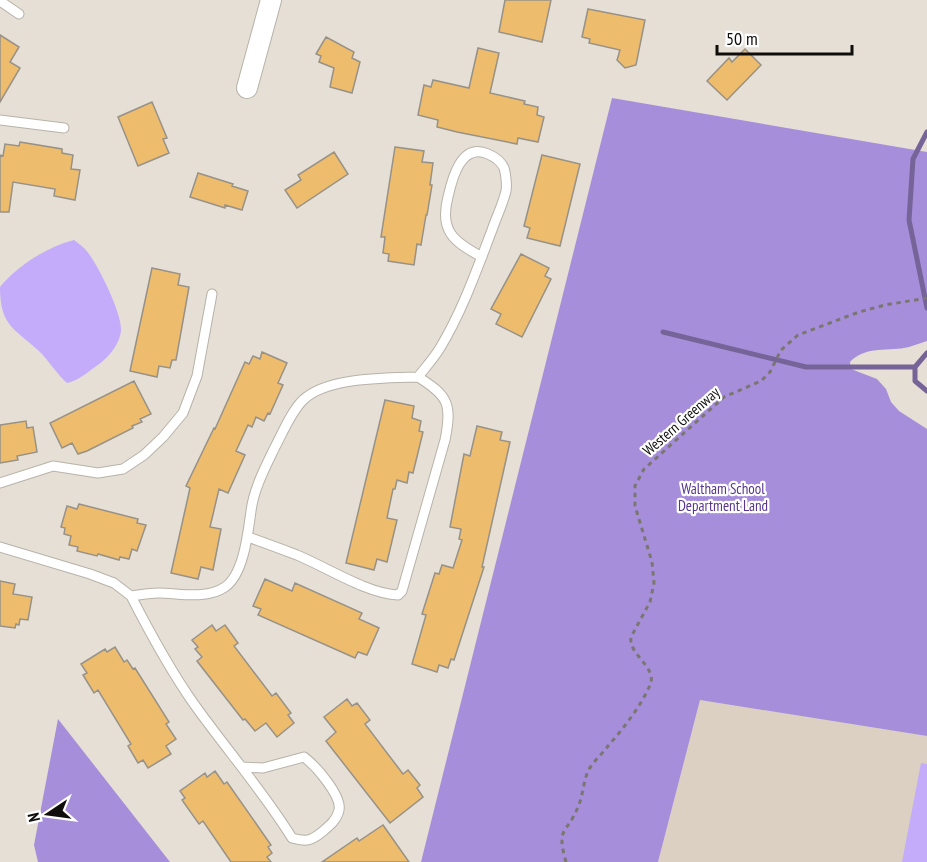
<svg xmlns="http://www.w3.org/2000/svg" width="927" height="862" viewBox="0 0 927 862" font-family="'PT Sans Narrow',sans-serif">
	<rect width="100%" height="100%" fill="#e5dfd5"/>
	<path fill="#dbd0c1" d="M700,700L927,736V862H658Z"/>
	<path fill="#c4acfa" d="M74,240C78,243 82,246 85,249C97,262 122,313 121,330C120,345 107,359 95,367C87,373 77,381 67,383C56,373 49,361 39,351C14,328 0,326 0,287C18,265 47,247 74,240Z
		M921,763L927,764V862H902Z"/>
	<path fill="#a68edb" d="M612,98L927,152V341C921,343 915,345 909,347C889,352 866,345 850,362L851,369L877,379L886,389L891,402L899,411L927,429V736L700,700L658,862H421Z
		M58,719L170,862H38L34,845Z"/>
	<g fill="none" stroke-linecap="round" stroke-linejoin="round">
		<path stroke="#766498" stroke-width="5" d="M927,132L913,159L909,220L927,308
			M663,332L806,367H915
			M927,353L915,367V381L927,391"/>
	</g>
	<path fill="#eebc6d" stroke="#979188" stroke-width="1.5" d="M505,0H551L542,42L499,32Z
		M588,9L645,20L636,65L625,68L617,60L620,50L589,43L590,39L582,37Z
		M0,35L19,47L10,62L20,68L0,102Z
		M326,37L354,52L352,58L360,62L352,93L330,87L334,68L319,62L321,56L316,54Z
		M478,48L499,53L490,93L525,101L524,104L538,107L537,115L544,117L538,142L518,138L517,144L457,132L437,127L438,120L418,115L424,85L431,87L433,80L469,88Z
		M745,49L761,65L727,100L707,81L729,58L732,62Z
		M152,102L167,138L163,139L169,153L138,166L118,117Z
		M20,142L62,149V153L73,155L71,169L80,170L75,200L54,196L55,189L13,182L9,212H0V155L3,156L5,144L19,146Z
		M395,147L424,151L422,162L433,163L430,185H432L427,215H426L421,245L417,244L414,265L388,261L389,254L383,253L385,237H381Z
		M334,152L348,174L297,208L285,190L301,180L298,175Z
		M542,155L580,164L560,246L527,238L530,228L524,226Z
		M198,173L233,184L232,186L248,191L242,210L225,205V208L190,197Z
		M521,254L549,268L545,276L551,279L522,337L496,324L501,314L491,309Z
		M152,268L180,274L178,285L189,287L176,360H172L170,368L159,366L157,377L130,371Z
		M262,352L287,363L278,383L283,385L270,414L268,413L264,421L256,417L252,427L248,425L236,451L245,455L228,493L219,489L210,527L221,529L213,570L201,567L198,579L171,573L190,488L186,486L214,428L215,429L245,362L249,364L253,356L260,359Z
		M134,381L151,414L140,419L142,422L132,426L133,428L87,451L78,454L72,443L62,448L50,423Z
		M385,400L414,406L412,418L421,421L419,431L423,432L413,473L409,472L407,483L397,480L395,489H393L387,518L397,520L387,562L377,559L374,570L346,563Z
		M26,421L27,428L33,427L37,452L17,456L18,460L0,463V425Z
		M477,426L502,432L500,440L510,442L482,567H484L454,660L451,659L448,668L439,665L437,672L412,664L426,615L422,614L435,573L439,574L442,565L453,568L462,540L459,539L461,529L450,527L464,454L470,456Z
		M79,504L138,519L137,523L146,525L137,551L132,549L129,559L120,557L119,560L98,554L97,556L77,551L78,547L69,545L71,536L64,534L65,528L61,527L67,506L77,509Z
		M265,579L292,591L295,583L362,613L359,619L379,628L367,655L358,652L355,658L258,615L261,609L253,606Z
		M0,581L15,584L13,594L32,597L28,620L20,619L19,625L16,624L15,628L0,626Z
		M212,625L216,631L225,625L238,643L234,646L272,696L276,693L291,713L288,715L294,723L277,737L266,723L255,731L245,719L243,720L197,661L202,657L195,649L198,647L192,640Z
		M115,647L124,662L127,660L133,669L135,668L169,722L166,724L176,739L166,746L171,754L148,768L143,760L138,763L128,746L131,744L98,690L94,693L83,675L87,673L81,664L105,649L107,652Z
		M347,699L352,706L357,703L370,720L365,724L403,774L408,770L420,785L417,788L423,797L390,823L326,741L336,732L324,717Z
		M215,771L224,784L227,782L271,845L268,847L272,853L267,857L271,862H231L203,821L199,824L182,800L185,798L180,791L205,773L207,777Z
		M383,825L409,862H322L357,838L359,841Z"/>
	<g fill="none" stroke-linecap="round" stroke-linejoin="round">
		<g stroke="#b8b2a9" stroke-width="11">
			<path id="lane" d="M0,1L19,14
				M0,120L64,128
				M0,483L53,466L98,473L123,469L144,455L163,437L183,413L197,376L212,294
				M248,537C265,543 281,549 297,555C326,567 368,594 398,595L402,591L445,440C452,405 449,396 418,377
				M0,547L90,574L114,583L131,596C140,595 149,593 158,593C180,593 206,600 225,587C244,574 248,532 251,511C254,488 265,468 275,447C283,432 291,412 303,400C327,377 386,378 418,377C425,368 434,358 440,348C462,312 477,269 492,230C496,218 503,204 506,191C507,186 506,174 504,168C501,161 495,157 488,154C461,142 452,179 448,197C439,231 454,242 482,257
				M131,596C150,633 170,670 194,704C226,749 263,791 292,838C306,842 311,841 322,832C329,826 337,820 339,810C342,796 316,766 304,757L263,768L243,767"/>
		</g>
		<g stroke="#b8b2a9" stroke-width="22">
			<path id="street" d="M247,88L271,0"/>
		</g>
		<path stroke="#7a7670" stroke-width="3" stroke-dasharray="4.5 4.5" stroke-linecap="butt" d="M566,862C556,826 566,836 578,807C583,796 583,783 588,771C592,763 602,754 608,746C623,729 641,706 650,685C658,667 628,655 631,637L650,602L654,583L652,562L635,506V486L644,469L724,397L761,381L770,372L781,350L798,335L859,312L885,305L927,298"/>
		<use href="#lane" stroke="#fff" stroke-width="9"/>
		<use href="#street" stroke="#fff" stroke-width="20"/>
	</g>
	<g text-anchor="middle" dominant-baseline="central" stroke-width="4.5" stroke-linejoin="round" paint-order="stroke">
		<g font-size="15" fill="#100e0b" stroke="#fff">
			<text transform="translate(681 421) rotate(-41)">Western Greenway</text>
		</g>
		<g font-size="15" fill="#58358f" stroke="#fff">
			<text x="723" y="488">Waltham School<tspan x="723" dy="17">Department Land</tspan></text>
		</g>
	</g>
	<g transform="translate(48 814) rotate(257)" stroke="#ffffff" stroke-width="4.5" paint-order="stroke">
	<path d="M0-4.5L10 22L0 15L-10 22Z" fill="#100e0b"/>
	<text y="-9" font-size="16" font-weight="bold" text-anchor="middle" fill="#100e0b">N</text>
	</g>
	<path d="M717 45v9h135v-9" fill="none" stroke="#100e0b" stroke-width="3"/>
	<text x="726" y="45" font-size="18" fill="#100e0b" stroke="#ffffff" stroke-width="4.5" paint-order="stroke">50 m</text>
</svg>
